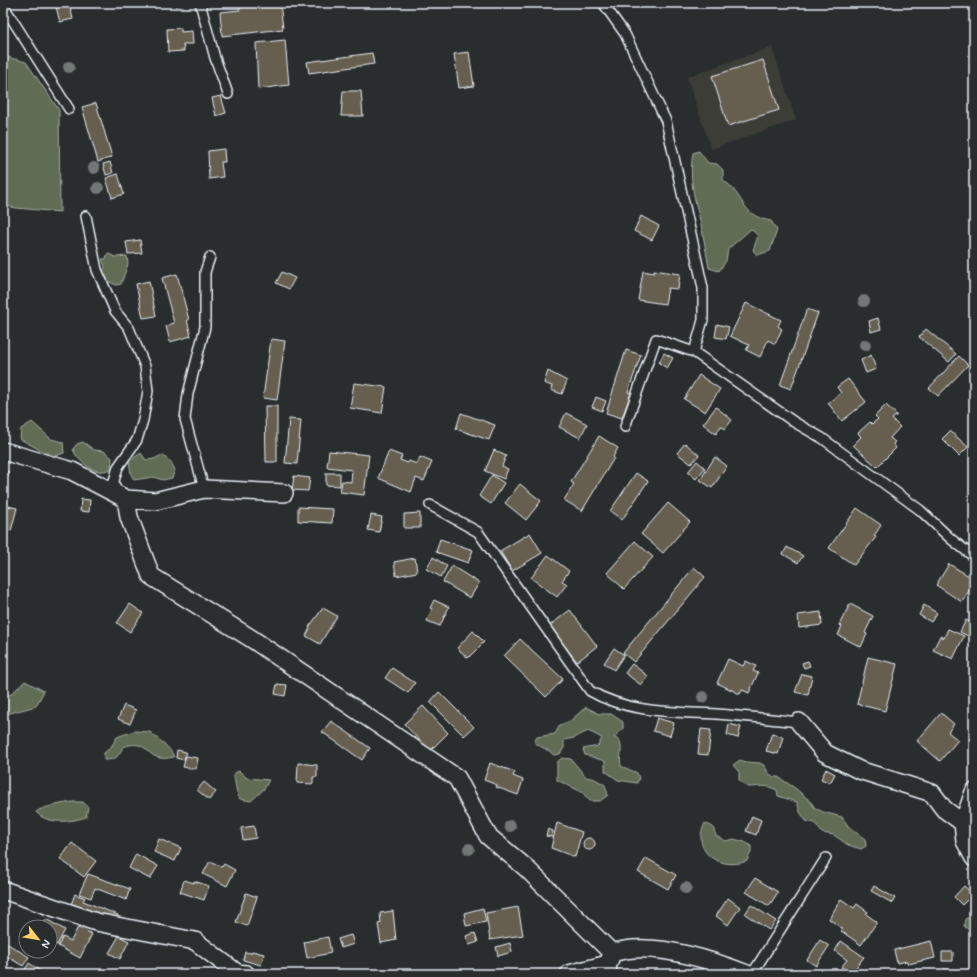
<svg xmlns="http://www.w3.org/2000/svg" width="977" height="977" viewBox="0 0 977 977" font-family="Mynerve,sans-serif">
	<rect width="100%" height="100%" fill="#2a2d2e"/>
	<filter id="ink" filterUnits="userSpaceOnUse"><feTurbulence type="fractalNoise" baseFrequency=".025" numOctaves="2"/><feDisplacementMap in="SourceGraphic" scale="8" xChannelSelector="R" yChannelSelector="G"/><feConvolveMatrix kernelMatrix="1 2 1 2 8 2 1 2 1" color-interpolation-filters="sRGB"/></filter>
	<g filter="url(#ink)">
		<path fill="#3c3c38" d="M772,47L796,120L711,149L687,77Z"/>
		<path fill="#606c53" stroke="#a4aea6" d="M3,56L26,62L59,110L60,212L16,208L3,205Z
			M699,151L708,163L717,164L723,170V180C745,195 740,216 771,221L777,230L770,251L757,255L753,250L758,236L751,229L728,249L726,261L719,271L709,268C706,251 703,233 699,216C693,194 689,176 693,153Z
			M109,254L115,257L127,256L128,264L121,284L116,285L110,282L102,283L100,277L105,267L102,259H106L107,255Z
			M32,422L51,439L63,442L64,453L53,457L20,439L21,429Z
			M83,442L94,450L104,451L112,458L111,469C107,470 103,472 98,471C90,470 75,458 73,449L77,444Z
			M141,453L146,460L154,459L162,455L171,462L175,470L172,478L163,480L153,477L134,480L131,474L129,461Z
			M25,681L44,691L36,706L3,715V694L10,695Z
			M586,707L599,714H611L623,722V729L614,737L620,741C623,750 619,756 621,766L637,773L639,778L637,783L618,780L605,771V761L585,755L583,749L598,746L602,738L588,731L574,738L564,740V748L560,754L554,755C548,749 541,748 534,742L537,737L555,734L560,725L570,721Z
			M134,731L150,732C158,740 170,746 174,757C143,765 152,736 123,747C118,757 116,760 104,760V753L111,747L117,737Z
			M562,758L571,759L586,777L595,779L605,785L608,795L600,801H590L582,792L557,780V762Z
			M740,760L746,762L760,763L765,766L768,773L774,777H778L795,788L810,801L815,808L823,812L842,817L849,827L865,839L866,846L861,849L848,845L834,835L822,833L815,823L806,821L800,812L797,802L778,796L777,790C764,784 760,787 747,787L739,780V772L733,765Z
			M239,771L247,778L269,780L264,789L251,801L240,799C235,791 236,783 233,774Z
			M73,802H83L88,807L86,817C71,822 47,825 36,812C41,807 65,803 73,802Z
			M705,823L713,827L716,836L726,841L734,839L745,842L751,846V852L747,861C720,871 690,852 705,823Z
			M974,916V934L964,926L965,919Z"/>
		<path fill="#665f4f" stroke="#e8f1f8" d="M55,3H69L73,19L60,22Z
			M176,3H190L176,6Z
			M218,3H232V4L219,6Z
			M258,3H280L283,29L222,36L220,12L240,10V5Z
			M181,28V32L192,31L193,44H183L184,51L168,52L167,29Z
			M285,40L289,85L258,89L256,43Z
			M469,52L474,86L459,88L454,54Z
			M372,53L374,64L309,73L307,62Z
			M763,60L779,110L728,126L712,76Z
			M343,91H361L363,116H341Z
			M221,96L226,113L216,116L212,98Z
			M96,103L112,157L98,162L82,107Z
			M224,149L225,162H221L223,177L209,179L208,151Z
			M110,162L113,173L106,175L103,164Z
			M118,174L124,194L112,198L106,178Z
			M641,216L659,226L652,240L634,231Z
			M140,240L142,253L128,254L126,242Z
			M654,270L680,274L678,289L668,288L665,304L638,300L643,271L654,273Z
			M282,272L295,278L289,289L276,283Z
			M177,274L189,320H187L191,336L170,342L166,326L174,323L162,278Z
			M149,281L156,316L143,318L136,284Z
			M746,303L781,320L778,326L782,329L775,344L768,340L760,357L746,350L749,345L730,336Z
			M807,309L818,313L791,389L780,385Z
			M878,318L881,329L871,332L869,321Z
			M717,324L729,327L726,339L715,337Z
			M926,329L956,354L949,362L919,337Z
			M271,339L285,341L277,400L263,398Z
			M626,350L641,355L628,392L631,393L622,418L606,413Z
			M664,353L673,358L667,368L659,363Z
			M871,355L876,369L866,373L861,360Z
			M959,356L968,365L938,396L929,388Z
			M548,371L567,381L562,394L551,390L552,386L544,383Z
			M699,375L720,389L705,412L684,399Z
			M974,377V388L969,382Z
			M848,379L866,402L842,421L828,403L841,393L837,387Z
			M354,383L386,387L382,413L350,408Z
			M596,397L606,401L602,411L592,407Z
			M886,405L897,415L892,419L900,427L890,438L895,442L893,444L896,448L877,467L853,445L861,437L858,433L870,422L872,424L878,419L875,416Z
			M265,406H277V462H266Z
			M716,407L732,420L725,429L721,426L716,434L703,424Z
			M461,413L495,425L489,440L456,429Z
			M566,413L587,424L580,438L559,427Z
			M289,419L301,420L297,464L285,463Z
			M950,431L968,447L959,456L942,439Z
			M599,436L618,448L613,457L614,458L582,511L564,500L574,484L571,482Z
			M685,443L699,455L691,464L677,453Z
			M494,450L506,456L502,466L508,469L504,479L485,471Z
			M329,451L369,455L364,495L340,492L342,481L351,482L352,470L327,467Z
			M389,451L402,456L400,460L408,463L409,461L417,464L420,457L432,462L424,481L416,478L411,492L378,478Z
			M715,457L727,466L712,488L700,480Z
			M697,461L705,468L696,479L688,472Z
			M3,470L9,472L5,487H3Z
			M326,473H340V486L326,485Z
			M636,473L648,481L622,520L610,511Z
			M492,475L504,483L491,504L479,496Z
			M294,476L310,478L308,491L292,490Z
			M520,484L541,501L526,520L505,503Z
			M81,499L90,500L89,512L80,511Z
			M668,503L690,522L663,553L641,534Z
			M3,505L17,508L11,531L3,529Z
			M298,507L333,509L332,523L298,521Z
			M857,508L881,525L874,536L876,537L854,565L829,548Z
			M420,513V528H404V514Z
			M371,515L382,517L379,532L368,530Z
			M530,533L542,553L512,571L500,551Z
			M440,539L473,550L468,563L436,552Z
			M635,541L653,557L624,589L607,573Z
			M787,547L803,556L798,563L783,554Z
			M548,555L569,571L562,581L567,584L557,597L531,578Z
			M433,557L447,566L441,577L426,569Z
			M415,558L417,572L396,576L394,562Z
			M949,564L974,579V583L962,602L936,585Z
			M452,566L479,583L470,598L443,582Z
			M694,567L705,577L634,662L623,653Z
			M434,600L449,607L440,626L427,621L432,609L430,608Z
			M130,604L143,613L130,632L117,623Z
			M850,604L873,616L865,633L867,634L861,647L838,635L842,626L839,625Z
			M924,605L937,613L931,622L919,615Z
			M323,608L337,616L320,644L306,636L310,628L309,627Z
			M570,610L597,646L577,662L549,626Z
			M821,612L822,625L799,628L798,615Z
			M966,620L974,624V639L960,632Z
			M948,629L964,636L953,659L933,650L940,636L944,638Z
			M473,631L484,642L468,658L457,648Z
			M520,639L563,679L546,697L504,656Z
			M614,648L624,655L614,670L604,663Z
			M868,657L897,664L885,711L857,704Z
			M728,659L743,666L746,661L756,666L753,671L758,673L749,693L742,690L740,694L717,683Z
			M808,661L810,666L804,668L802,663Z
			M632,664L648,676L641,685L625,673Z
			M392,668L415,683L408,693L385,678Z
			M802,674L812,676L808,695L795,692Z
			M277,684L287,685L285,696L275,694Z
			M439,692L474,727L464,736L430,702Z
			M124,705L136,710L130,724L118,719Z
			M423,706L448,733L430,751L404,724Z
			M941,713L954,724L948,732L958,740L940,761L917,741Z
			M657,718L674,723L670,736L653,731Z
			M331,721L370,748L362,760L322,732Z
			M729,724L741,727L738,738L727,735Z
			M701,729L711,730L708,755L698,754Z
			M772,733L783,737L778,754L766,751Z
			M177,750L186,752L184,760L176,758Z
			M186,756L198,758L196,769L183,767Z
			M298,763L317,765V777H313V784L297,783Z
			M490,763L515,772L513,776L523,780L518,795L496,787L497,785L484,780Z
			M826,769L835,774L830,783L821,779Z
			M204,782L216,792L209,800L197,790Z
			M752,816L761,820L756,835L746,831Z
			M557,823L582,832L575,857L551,848Z
			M254,826L256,838L243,840L241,828Z
			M548,829L553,831L552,837L546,836Z
			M583 844a6 6 0 1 1 12 0a6 6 0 1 1-12 0Z
			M159,839L181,848L175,861L154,852Z
			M72,843L96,861L84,877L60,859Z
			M136,854L158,866L150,879L129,868Z
			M646,858L676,875L668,889L638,872Z
			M210,861L222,867L224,864L235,870L227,886L203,874Z
			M88,874L130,889L126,900L95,888L91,898L79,894Z
			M755,878L778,892L769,906L746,892Z
			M184,880L194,883V881L209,886L204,900L180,892Z
			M874,886L895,898L892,903L871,891Z
			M964,886L973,894L962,905L954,897Z
			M246,893L257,897L247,926L236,922Z
			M75,894L85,898L83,901L118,915L114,924L70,907Z
			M728,898L740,907L728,925L716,916Z
			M841,899L854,908L857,904L868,912L866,914L877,922L861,945L841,931L843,929L829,919Z
			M751,905L776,921L769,930L745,914Z
			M518,907L523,935L490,940L486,913Z
			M483,908L486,922L466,926L464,913Z
			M393,911L396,940L381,943L378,924L381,923L380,913Z
			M46,919L65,930L57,945L50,942V927H42Z
			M78,927L92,934L80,958L58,946L63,937L71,941Z
			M475,933L478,942L469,945L466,936Z
			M351,935L354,944L341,948L338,939Z
			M119,936L129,941L120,959L109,953Z
			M328,937L331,953L307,958L304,942Z
			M820,940L829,946L816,966L807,960Z
			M3,941L29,957L23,966L3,954Z
			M841,941L864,957L851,974L841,967L847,960L835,951Z
			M931,941L935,958L908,964L907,961L897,963L894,950Z
			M510,943L512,952L498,956L496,947Z
			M252,951L264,954L261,965L243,960L245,952L251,953Z
			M942,952H953V961H942Z
			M29,963L42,972L41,974H22Z
			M944,969L958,970V974H943Z"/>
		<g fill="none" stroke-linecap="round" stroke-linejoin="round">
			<g stroke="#e8f1f8" stroke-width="12">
				<path id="service" d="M200,3L215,58L228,94
					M603,3L625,34L666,121L703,288V320L694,352
					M3,5L69,109
					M86,216L97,270L115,311L129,328L145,366L148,391L143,420L137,440L118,467L114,481L116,493
					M625,427L656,339L694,352L794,422L822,438L920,510L951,539L974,557
					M204,489L185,419L188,394L205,327V272L210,257
					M430,505L478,532L590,691C627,713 675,712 716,714C744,716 771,719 799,722
					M752,974L826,858"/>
			</g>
			<g stroke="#e8f1f8" stroke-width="20">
				<path id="minor" d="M3,451L72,471L126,499L129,517L151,576L252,639L457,778L488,836L525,867L612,953
					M126,499L155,501L204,489L284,493
					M799,722L825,753L859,770L932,793L944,809L963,823
					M974,792L963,823L965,841L974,858
					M3,890L96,922L195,941L237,973L246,974
					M569,974L608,964
					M607,974L608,964L612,953C650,940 711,960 747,974"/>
			</g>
			<use href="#service" stroke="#2a2d2e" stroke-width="9"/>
			<use href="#minor" stroke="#2a2d2e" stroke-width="17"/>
		</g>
		<g fill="#717874">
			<circle cx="69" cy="67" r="6"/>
			<circle cx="94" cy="168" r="6"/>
			<circle cx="98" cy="188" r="6"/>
			<circle cx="864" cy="301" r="6"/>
			<circle cx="865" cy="345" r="6"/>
			<circle cx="703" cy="697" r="6"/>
			<circle cx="510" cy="826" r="6"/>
			<circle cx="469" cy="849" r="6"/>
			<circle cx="686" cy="888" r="6"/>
		</g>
	</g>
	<rect width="977" height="977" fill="none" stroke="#2a2d2e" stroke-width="16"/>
	<rect x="8" y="8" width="961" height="961" fill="none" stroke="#e8f1f8" stroke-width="1.5" filter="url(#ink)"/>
	<g transform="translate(38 939) rotate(121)"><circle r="19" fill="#2a2d2e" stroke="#767b7f"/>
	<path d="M0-3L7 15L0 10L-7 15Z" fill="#ffd166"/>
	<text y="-6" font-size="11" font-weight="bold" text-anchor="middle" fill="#e8f1f8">N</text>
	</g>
</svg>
